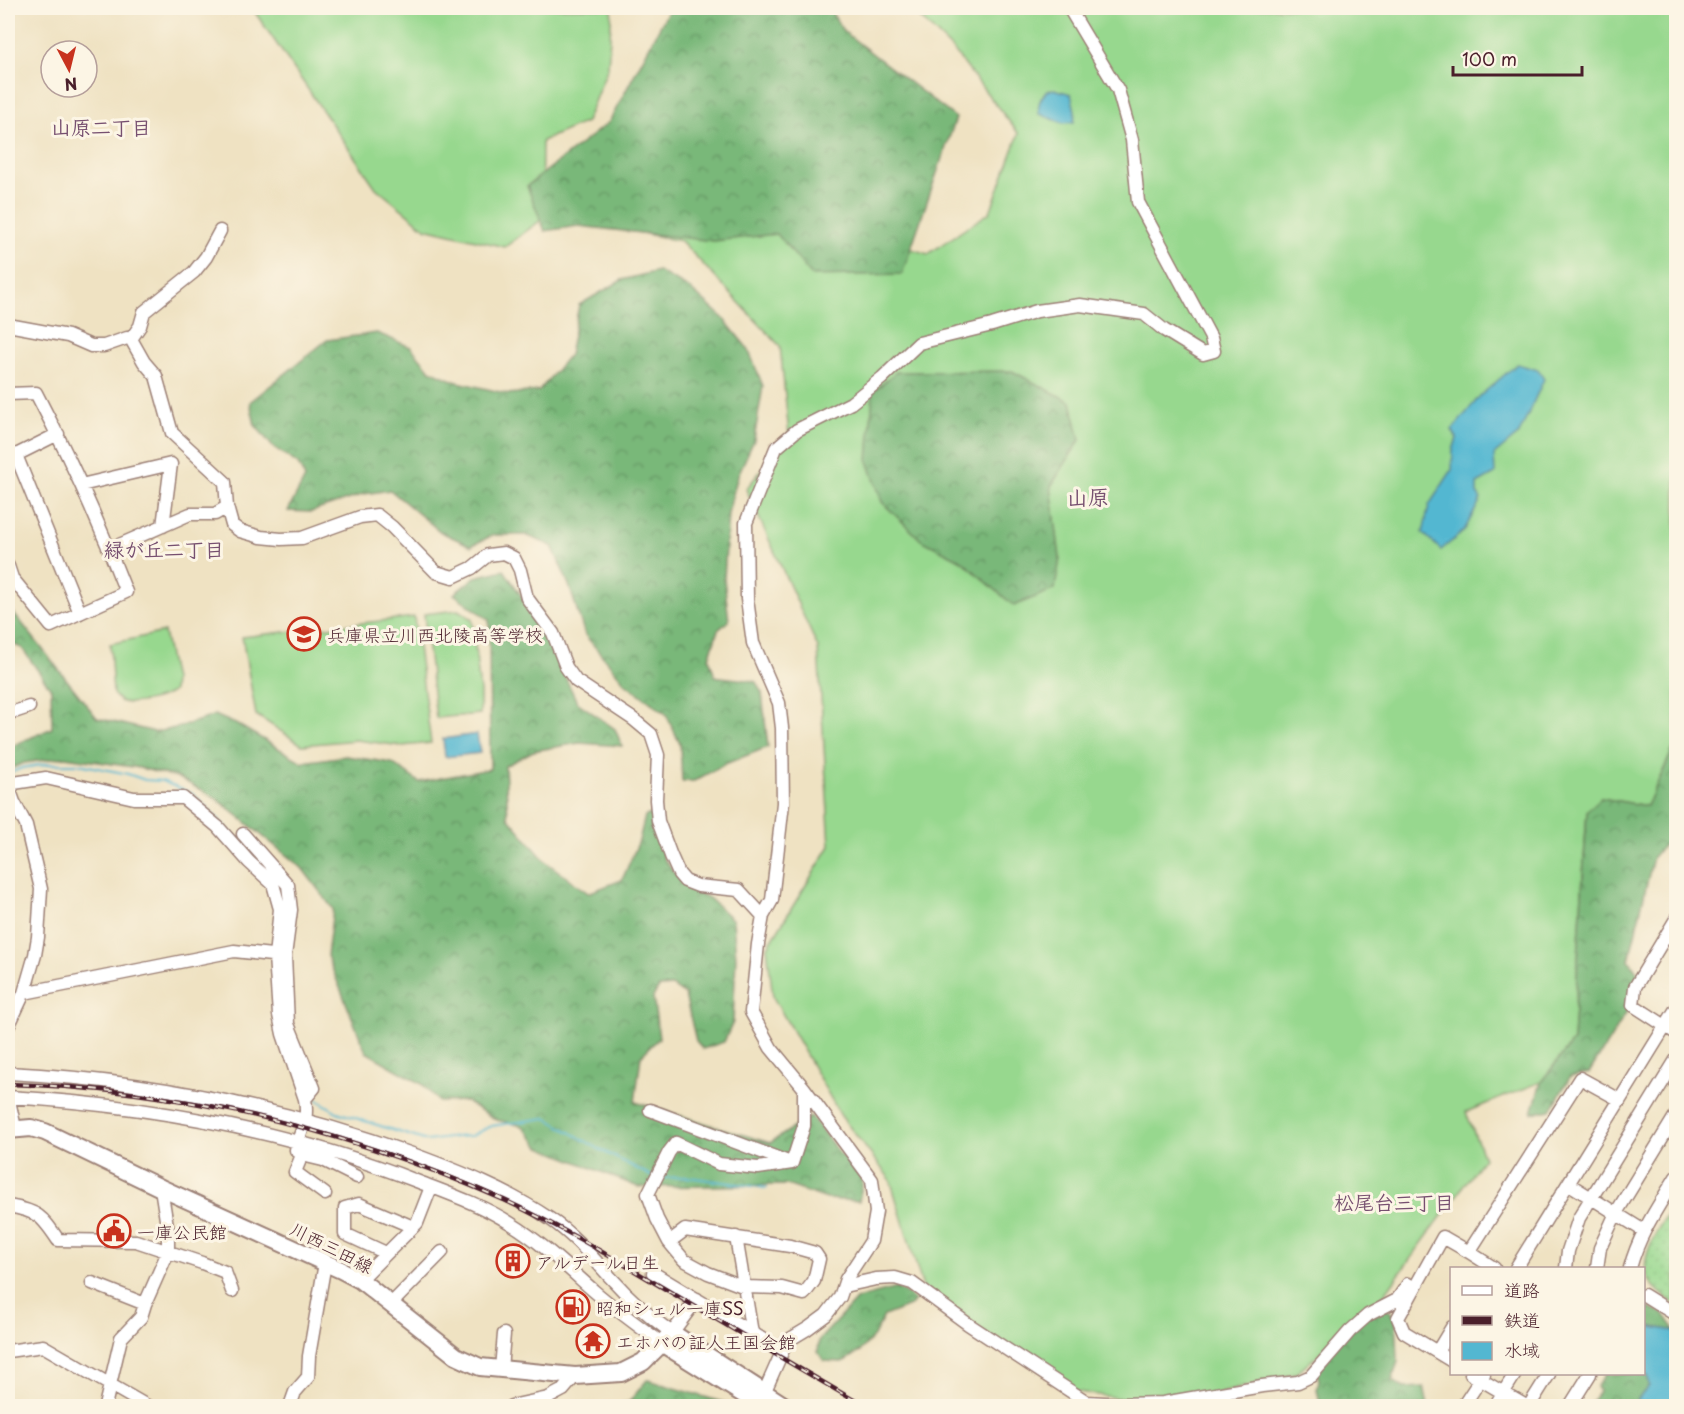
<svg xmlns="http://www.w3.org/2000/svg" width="1684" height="1414" viewBox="0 0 1684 1414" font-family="'Playpen Sans','Klee One',sans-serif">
	<defs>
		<pattern id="forest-crowns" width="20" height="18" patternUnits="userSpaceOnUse" patternTransform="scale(1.5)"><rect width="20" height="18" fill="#79b879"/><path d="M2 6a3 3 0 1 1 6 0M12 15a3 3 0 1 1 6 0" fill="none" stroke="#659563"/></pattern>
		<pattern id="park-dots" width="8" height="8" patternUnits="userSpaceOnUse" patternTransform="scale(1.5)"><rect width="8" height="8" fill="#97d88e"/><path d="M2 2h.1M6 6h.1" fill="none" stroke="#84b97b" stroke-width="1.8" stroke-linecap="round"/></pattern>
	</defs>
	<rect width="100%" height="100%" fill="#fcf5e5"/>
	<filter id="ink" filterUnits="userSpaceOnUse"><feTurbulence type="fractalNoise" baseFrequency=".0167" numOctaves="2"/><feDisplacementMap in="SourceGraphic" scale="12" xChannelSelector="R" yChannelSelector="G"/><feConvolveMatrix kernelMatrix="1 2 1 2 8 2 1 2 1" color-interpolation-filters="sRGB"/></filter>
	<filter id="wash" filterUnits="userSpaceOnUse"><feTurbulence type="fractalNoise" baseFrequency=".008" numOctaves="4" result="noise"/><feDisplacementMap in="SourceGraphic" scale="24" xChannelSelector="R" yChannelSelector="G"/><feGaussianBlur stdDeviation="1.35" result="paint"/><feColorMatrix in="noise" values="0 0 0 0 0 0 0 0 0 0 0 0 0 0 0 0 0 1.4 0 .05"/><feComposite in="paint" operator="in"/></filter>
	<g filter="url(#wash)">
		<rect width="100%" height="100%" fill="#efe2c2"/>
		<path fill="#97d88e" stroke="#707c5c" stroke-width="1.5" d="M252,8H612L608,67L586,122L542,141L541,220L505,247L425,228L376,188Z
			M910,8H1676V743L1647,806L1601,798L1587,811L1573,1041L1541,1082L1466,1112L1484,1158L1379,1302L1297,1373L1172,1406L1072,1391L925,1294L890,1179L841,1116L773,997L767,948L830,846L818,648L746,489L789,435L780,346L681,241L616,228L840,227L928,254L990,212L1019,134L953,50Z
			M458,610L472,619L480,691V714L436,718L424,614Z
			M414,617L431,743L402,746L356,740L302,745L256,715L242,637Z
			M164,632L174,680L173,691C165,699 131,706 120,701C119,700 114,695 113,694L110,644Z"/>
		<path fill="url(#forest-crowns)" stroke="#626c52" stroke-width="1.5" d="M670,8H829L843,31L956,118L902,274L812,276L777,234L714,241L578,226L545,231L527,186L609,122Z
			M658,271L689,288L723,318L748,349L763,386L754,440L738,475L728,513L724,579L729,621L718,630L709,658L715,676C729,679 743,678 756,682L762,693L768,747L725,764L694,781H682L680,744L666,714L625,683L585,635L569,585L552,546L526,535H493L471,546L441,532L390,490L364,494L311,512L288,511L305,478L298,464L272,446L255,425L250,402L327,340L377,333L411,347L430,370L454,381L508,394L539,391L569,355L579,305L622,280Z
			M1012,371L1071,402L1080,440L1051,486L1060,558L1055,589L1014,606L962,561L921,540L882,502L868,461L873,392L896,372Z
			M504,570L539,622L577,702L615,729L622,746L579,743L533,751L505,766L508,817L546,862L588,893L622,880L639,841L645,816L654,813L664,859L684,885L709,898L733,920L736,957L733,1022L724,1042L703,1049L696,1041L685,995L672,986L659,987L653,997L659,1038L641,1056L635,1102L770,1143L811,1116L839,1153L863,1180L859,1201L827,1199L787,1185L638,1187L540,1147L523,1126L497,1120L465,1101L439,1102L422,1084L366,1052L327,956L333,909L302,868L216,798L179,778L140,768L65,757L24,763L8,770V748L52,728L51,689L22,648L8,642V608L21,622L97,718L155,732L180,727L215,715L240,726L302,762L346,756L392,763L419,782L490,769L489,620L454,594L475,577Z
			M1676,743V832L1653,857L1629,960L1638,973L1627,1012L1589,1073L1570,1077L1551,1110L1532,1113L1541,1082L1573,1041L1587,811L1601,798L1647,806Z
			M897,1288L915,1300L912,1305L884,1316L874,1336L860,1351L843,1362L824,1361L818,1352L819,1340L857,1299Z
			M1380,1301L1396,1318L1398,1361L1392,1381L1404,1388L1424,1387L1428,1406H1321L1317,1390L1319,1380L1314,1363Z
			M1644,1306L1664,1314L1676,1331L1647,1326L1644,1338Z
			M1605,1374H1641V1375L1648,1376L1649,1386L1638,1399L1639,1406H1588L1599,1392L1597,1386Z
			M647,1380H648L735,1406H611L629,1402Z"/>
		<path fill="url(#park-dots)" stroke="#707c5c" stroke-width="1.5" d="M1676,1200V1305C1668,1299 1658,1292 1651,1283C1633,1260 1664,1220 1676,1200Z"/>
		<path fill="#53b7d1" stroke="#4e6b7e" stroke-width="1.5" d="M1054,89L1071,94L1075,111L1074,122L1063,123L1039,114C1037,103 1042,91 1054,89Z
			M1517,364L1538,370L1544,379L1519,434L1494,455L1495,474L1477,484V493L1481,499L1464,531L1441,550L1423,533L1429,505L1452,470L1453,450L1457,438L1452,430L1480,396Z
			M477,734L480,753L445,757L443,739Z
			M1647,1326L1676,1331V1406H1639L1638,1399L1649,1386L1648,1376L1641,1375V1374H1644V1338Z"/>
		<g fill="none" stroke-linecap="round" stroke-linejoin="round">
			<path stroke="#53b7d1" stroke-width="2" d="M8,774L22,768L46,764H79L128,774L145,780L162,781L193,794L256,858
				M280,884L284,899
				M311,1096L337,1112L427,1141L456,1137L471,1136L491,1126L546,1118L599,1149L653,1177
				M661,1178L688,1177L766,1188"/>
		</g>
	</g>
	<g filter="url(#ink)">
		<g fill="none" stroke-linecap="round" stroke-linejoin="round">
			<g stroke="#9c8076" stroke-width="15">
				<path id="minor" d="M8,325L68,336L91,346H104L127,338L131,339
					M131,339L144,362L156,376L172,433L225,482L227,507L232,525L240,531L261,537L281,539L302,538L360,517L377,515L392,527L436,572L453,577L472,568L488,555L504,553L514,558L520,570L527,598L553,633L566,667L576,681L633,719L651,734L658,755L656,800L658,821L671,856L679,874L685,881L698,886L739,890L763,916
					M131,339L140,326L144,312L194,272L206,257L220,231
					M8,394L36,393C70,458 100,524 126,592L51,626L12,578L8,566
					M16,455L80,613
					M8,459L58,434
					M81,485L171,464L163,526
					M110,549L190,514H215L227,507
					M8,714L29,707
					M243,834L288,885L291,910L285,956L288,1024L314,1088L305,1099
					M1676,919L1635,987L1633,1005L1676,1033
					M24,993L234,951L281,956
					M8,1027L24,993L35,955L38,937L41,889L26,825L14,802L10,791L14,783L46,778L134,798H183L218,827L249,862L273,884L280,909L275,956L279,1015L283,1034L305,1099C309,1123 300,1129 296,1150L302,1155L323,1160L357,1177
					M8,1073C147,1080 283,1107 415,1155C461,1172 509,1191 550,1219C574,1235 592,1257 612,1279C630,1299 650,1317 672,1333L697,1299
					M8,1096L15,1128
					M8,1097C149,1105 287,1130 419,1182C450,1194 482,1205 510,1223C541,1242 567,1267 594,1291C616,1310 640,1327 663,1344
					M650,1110L791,1163
					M302,1155L295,1172L325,1194
					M792,1163L804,1126V1088
					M1569,1184L1644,1231
					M8,1206C38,1211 42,1216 58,1240L136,1241L202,1263L225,1272L232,1291
					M685,1230L790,1246L815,1253L819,1259L814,1281L804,1294L782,1288L745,1287L708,1273L684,1260L669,1242Z
					M736,1237L752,1333
					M669,1242L657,1219L648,1194L669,1152L676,1143L719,1164L758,1168L792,1163
					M1469,1252L1494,1268
					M386,1253L345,1234V1208L359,1204L413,1227
					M1516,1268L1676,1009
					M1566,1268L1568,1251L1579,1218L1676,1060
					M1597,1268L1600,1248L1616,1213L1676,1115
					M1630,1268C1639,1234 1658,1207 1676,1177
					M653,1273L782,1351
					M360,1280L417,1223L431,1187
					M92,1283L145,1304
					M844,1286L876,1279L895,1278L912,1283L968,1324L1087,1402L1121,1404L1163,1403L1262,1386L1298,1382L1311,1376L1350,1331L1368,1315L1397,1300L1408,1284L1414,1289
					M1644,1295L1676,1315
					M390,1305L442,1252
					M8,1351L43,1346L147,1406
					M1437,1352L1452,1327
					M1452,1361L1404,1332L1398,1318L1443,1237L1469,1252L1580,1078L1620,1100
					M501,1369L504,1334
					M1471,1374L1526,1406
					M761,1397L764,1393L787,1341L807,1329L826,1315L840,1297L846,1279L871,1241L876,1212L872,1180L804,1088L771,1048L751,1012L758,944L763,916L772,900L783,803L782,728L779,703L753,643L747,599L746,523L776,448L797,430L851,403L882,378L919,343L992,325L1037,311L1080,305L1144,314L1164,330L1203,354L1214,351L1211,338L1138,202L1132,140L1118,90L1069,8
					M1228,1403L1229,1406
					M105,1406L121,1338L141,1317L145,1304L168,1252V1232L161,1188
					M290,1406L295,1392L308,1377L309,1356L325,1263
					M511,1406L548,1398L563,1390L575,1376
					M1463,1406L1484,1374
					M1495,1406L1515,1374
					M1529,1406L1549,1374
					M1570,1406L1590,1374"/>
			</g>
			<g stroke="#9c8076" stroke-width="20">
				<path id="major" d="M8,1130L31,1128L45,1132L161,1188L341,1270L360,1280L456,1356L480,1367L575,1376L621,1373L643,1362L672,1333L785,1406
					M663,1344L762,1406"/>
			</g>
			<use href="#minor" stroke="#fff" stroke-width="12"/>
			<use href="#major" stroke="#fff" stroke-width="16"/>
			<g stroke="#4a1f2b" stroke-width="4.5">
				<path id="rail" d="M8,1084C180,1088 347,1130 504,1200C556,1224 606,1254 655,1283C725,1324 794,1366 864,1406"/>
			</g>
			<use href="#rail" stroke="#fcf5e5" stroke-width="2" stroke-dasharray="7" stroke-linecap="butt"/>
		</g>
	</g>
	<defs>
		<g id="school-ring" transform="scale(1.725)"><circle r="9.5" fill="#fcf5e5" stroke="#c8321e" stroke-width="1.5"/><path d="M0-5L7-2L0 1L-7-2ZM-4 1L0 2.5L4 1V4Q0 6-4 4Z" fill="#c8321e"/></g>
		<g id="civic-ring" transform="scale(1.725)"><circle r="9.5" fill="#fcf5e5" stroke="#c8321e" stroke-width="1.5"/><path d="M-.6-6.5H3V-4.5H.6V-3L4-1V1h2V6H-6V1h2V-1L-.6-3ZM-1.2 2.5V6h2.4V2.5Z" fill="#c8321e"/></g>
		<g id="building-ring" transform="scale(1.725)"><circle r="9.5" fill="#fcf5e5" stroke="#c8321e" stroke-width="1.5"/><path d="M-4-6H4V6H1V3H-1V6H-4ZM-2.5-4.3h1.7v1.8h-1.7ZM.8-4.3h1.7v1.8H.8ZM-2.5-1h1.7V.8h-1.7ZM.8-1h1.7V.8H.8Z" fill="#c8321e"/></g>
		<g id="fuel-ring" transform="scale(1.725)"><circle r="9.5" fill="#fcf5e5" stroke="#c8321e" stroke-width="1.5"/><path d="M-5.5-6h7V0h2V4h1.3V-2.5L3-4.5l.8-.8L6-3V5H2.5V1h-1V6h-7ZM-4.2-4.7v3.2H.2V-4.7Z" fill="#c8321e"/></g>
		<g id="temple-ring" transform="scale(1.725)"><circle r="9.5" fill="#fcf5e5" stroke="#c8321e" stroke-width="1.5"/><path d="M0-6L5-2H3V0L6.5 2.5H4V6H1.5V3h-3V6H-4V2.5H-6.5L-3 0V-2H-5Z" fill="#c8321e"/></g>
	</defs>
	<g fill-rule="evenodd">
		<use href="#school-ring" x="304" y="634"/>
		<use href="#civic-ring" x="114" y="1231"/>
		<use href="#building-ring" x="513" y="1261"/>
		<use href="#fuel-ring" x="573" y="1307"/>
		<use href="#temple-ring" x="593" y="1341"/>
	</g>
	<g text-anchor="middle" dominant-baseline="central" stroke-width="6" stroke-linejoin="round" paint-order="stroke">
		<g font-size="18" fill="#4a1f2b" stroke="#fcf5e5" text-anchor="start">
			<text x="327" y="634">兵庫県立川西北陵高等学校</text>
			<text x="137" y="1231">一庫公民館</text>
			<text x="536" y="1261">アルデール日生</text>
			<text x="596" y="1307">昭和シェル一庫SS</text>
			<text x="616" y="1341">エホバの証人王国会館</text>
		</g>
		<g font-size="18" fill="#4a1f2b" stroke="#fcf5e5">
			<text transform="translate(332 1247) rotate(27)">川西三田線</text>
		</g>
		<g font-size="20" font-weight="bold" fill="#775070" stroke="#fcf5e5">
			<text x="101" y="127">山原二丁目</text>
			<text x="164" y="549">緑が丘二丁目</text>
			<text x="1394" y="1202">松尾台三丁目</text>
		</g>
		<g font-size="21" font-weight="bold" fill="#775070" stroke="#fcf5e5">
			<text x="1088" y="496">山原</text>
		</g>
	</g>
	<rect width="1684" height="1414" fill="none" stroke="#fcf5e5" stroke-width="30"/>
	<rect x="1450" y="1267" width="195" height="108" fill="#fcf5e5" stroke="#b59f9b" stroke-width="1.5"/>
	<rect x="1462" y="1286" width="30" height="9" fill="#ffffff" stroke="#b59f9b" stroke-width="1.5"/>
	<text x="1504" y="1297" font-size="18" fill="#4a1f2b">道路</text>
	<rect x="1462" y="1316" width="30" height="9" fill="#4a1f2b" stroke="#b59f9b" stroke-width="1.5"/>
	<text x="1504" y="1327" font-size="18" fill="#4a1f2b">鉄道</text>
	<rect x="1462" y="1342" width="30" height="18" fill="#53b7d1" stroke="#b59f9b" stroke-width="1.5"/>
	<text x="1504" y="1357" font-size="18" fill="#4a1f2b">水域</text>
	<g transform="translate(69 69) rotate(173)"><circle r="28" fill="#fcf5e5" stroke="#b59f9b" stroke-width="1.5"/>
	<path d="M0-4.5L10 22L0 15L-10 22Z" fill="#c8321e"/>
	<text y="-9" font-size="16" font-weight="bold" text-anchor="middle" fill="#4a1f2b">N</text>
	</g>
	<path d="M1453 66v9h129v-9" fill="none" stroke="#4a1f2b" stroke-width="3"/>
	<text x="1462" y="66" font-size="18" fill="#4a1f2b" stroke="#fcf5e5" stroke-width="4.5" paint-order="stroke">100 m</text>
</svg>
